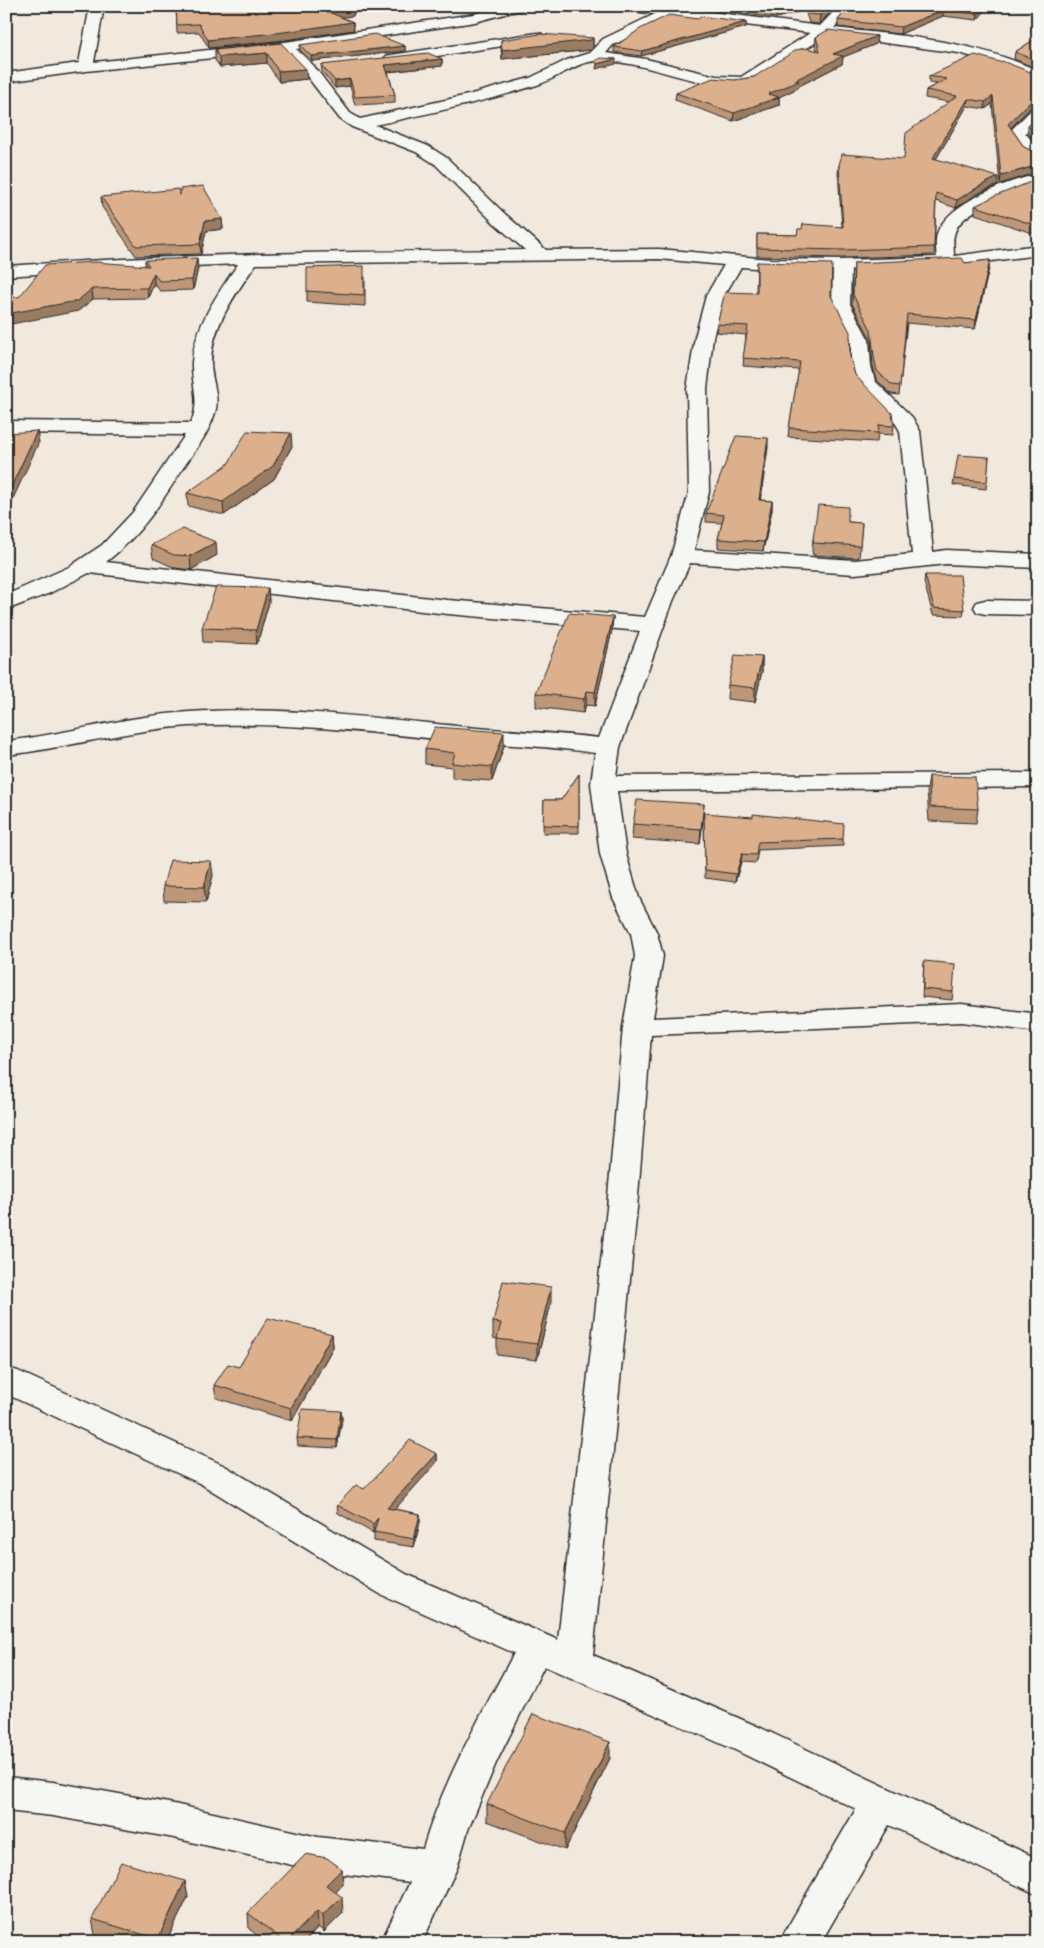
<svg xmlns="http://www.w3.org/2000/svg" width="1044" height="1948" viewBox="0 0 1044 1948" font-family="'Shantell Sans',sans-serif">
	<rect width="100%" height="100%" fill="#f1e8de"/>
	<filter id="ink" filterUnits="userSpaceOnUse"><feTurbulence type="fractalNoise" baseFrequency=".02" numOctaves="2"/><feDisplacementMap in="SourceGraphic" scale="10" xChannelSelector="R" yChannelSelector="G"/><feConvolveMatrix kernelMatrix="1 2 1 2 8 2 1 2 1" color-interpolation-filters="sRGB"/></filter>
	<g filter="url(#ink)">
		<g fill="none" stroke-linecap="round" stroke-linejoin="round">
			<g stroke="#2b2b2b" stroke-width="3">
				<path id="street" d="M90,6H104L94,62L285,42L474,14L501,6H525L523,9L475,22L296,49L313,65L350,113L360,119L468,95L530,78L567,60L589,53L603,39L655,14L627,10L620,6L672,7L820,26L839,6H854L834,28C903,36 974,40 1038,71V81L1000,65L959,53L827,35L753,83C706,95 648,59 597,61C575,62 557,79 537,85C484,102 429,113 375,125L428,146L447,158L505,214L546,250L659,249L771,259L842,260L937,257C936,250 935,241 937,234C946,203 1009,181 1038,174V185C1015,194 963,208 955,232C952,239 954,248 954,256L1038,245V255L946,267L851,270L850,304L869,340L871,366L875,381L912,417L920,431L933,552L946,550L1038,554V568L946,564L855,574L690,563L673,601L620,747L616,776L1038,773V787L617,791L626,854L639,898L657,933L663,956L653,1018L962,1004L1038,1014V1032L962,1022L651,1035L637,1208L593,1655L759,1727L1038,1859V1895L889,1825L821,1942H779L856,1809L733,1749L544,1666L496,1763L468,1830L457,1868L422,1942H381L410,1882L318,1871L174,1838L53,1816L6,1811V1777L53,1782L174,1804L318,1837L423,1849C443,1780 481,1716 514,1653L380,1594L201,1484L6,1394V1368L18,1371L225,1466L406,1574L558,1640L607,1208L623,1027L635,956L631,933L613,898L600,854L591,784L595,753C549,746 502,745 456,741C367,732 278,721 189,726C127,730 68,748 6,755V741C68,734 127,716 189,712C278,706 367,717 456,726C504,731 551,732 599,738L640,631L448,614L89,573L50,593L6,610V595L69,567L102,545L133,512L185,435L6,433V421L191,423C201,399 191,385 192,362C195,325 218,293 238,264L82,271L6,276V266C179,253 352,252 525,250L493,222L435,164L416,152L352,127L340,119L303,71L282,51L86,71L6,82V73L79,63ZM673,16L810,33L741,77L716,76L646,59L606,53L613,45ZM659,259L724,265L706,296L695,337L687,389L689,492L671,556L645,617L448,600L106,562C140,536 161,503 183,468C196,449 211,431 216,409C219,394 211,379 211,363C211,327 236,293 256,264ZM741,267L771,269L833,270L832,304L851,340V366L856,383L896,424L900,431L912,554L855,560L694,550L709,492L707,389L713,337L724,296Z
					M537,33L542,34L544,37L542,40L391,63L386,62L384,59L386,56L391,55Z
					M1038,106V120L1025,133L1038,147V161C1025,158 1016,142 1009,132L1033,108Z
					M985,600L1038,601V615L985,614L977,612L974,607L977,602Z"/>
			</g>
			<use href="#street" fill="#f6f6f2" fill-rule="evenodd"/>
		</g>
		<path fill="#bd9778" stroke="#2b2b2b" d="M176,6H356L353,16L341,17L353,22L354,30L285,40L209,48L199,32L177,33Z
			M706,6H836L819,24L809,23L805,10L776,18L706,9Z
			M850,6H989L977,20L943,16L900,34L838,27V20Z
			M698,19L746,22V27L641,56L614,52V47Z
			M877,36L876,44L843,57L842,64L799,86L798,88L778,97H779V105L733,121L675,100L676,93L735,80L754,77L817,50L815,45L816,37Z
			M1038,37V69L1014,59L1015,52Z
			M593,38V48L591,50L502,59L501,49V40Z
			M281,43L307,79L279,82L267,63L220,67L215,60V50Z
			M300,45L405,46V51L312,61L300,50Z
			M442,59V66L388,72L395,95V103L355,105L350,86L335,88L322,72L321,65Z
			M1038,75V105L1032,106L1011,128L1024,147L1038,155V172L1000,184L992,104L985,109L967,106L936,159L998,185L979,193L956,208L936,201L934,255L842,258L757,256V234L797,235L802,229L842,227L838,173L839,165L904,159L949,102L925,98L926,90L937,84L929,83V76Z
			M1038,116V145L1028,133V126Z
			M1038,179V235L975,214V206Z
			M180,195L222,219L223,229L206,231L201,254L136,256L102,207L101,197Z
			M145,260L198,268L193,290L160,291L154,283L148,298L93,299L78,311L19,297L145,266Z
			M990,260L989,268L975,329L907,323L899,395L891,394L877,380L873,366L871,339L852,304L854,263H965Z
			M757,262L831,296L855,375L894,426L893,435L878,434L877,442L788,437L789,428L799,370L743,366L746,335L716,332L717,324L756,293Z
			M365,277V306L307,302V291Z
			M292,446L274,479L224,515L188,506L187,493Z
			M768,447L760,500L772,501V510L763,551L718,548V539L722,523L706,522V513Z
			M989,457L986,489L953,485L954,479Z
			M848,522L862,523L859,558L813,555L812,551L813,539Z
			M151,545L217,555L191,570L175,568L153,558Z
			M925,575L964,610L963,616L933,615L924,582Z
			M268,588L269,602L257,644L203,642L202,628Z
			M613,617L612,630L595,706L586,705L583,713L536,707V693Z
			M762,657V671L755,702L727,699L728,685Z
			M504,746L492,781L452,778V767L425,764V749Z
			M579,774V833H543L544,800H561Z
			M929,776L978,809L976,823L929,821L927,790Z
			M1037,778H1038V808L1035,792Z
			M704,813L843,839V846L758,850L756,863L741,862L735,882L705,878Z
			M703,819L700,844L632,839L633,824Z
			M213,875L206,902L164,901L163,886Z
			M924,961L953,992L952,1000L922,997Z
			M551,1303L537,1360L497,1355V1339L493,1338V1322Z
			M332,1334L333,1347L292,1421L216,1398L214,1385L239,1367Z
			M341,1411L342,1419L337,1448L298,1446L297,1438Z
			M437,1454V1462L394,1509L420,1514V1522L414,1547L374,1541V1532L373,1533L338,1513L337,1505L364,1489Z
			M610,1758L565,1850L487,1821V1804Z
			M342,1869L343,1885L336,1892L343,1913L324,1932L318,1927L304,1942H266L249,1929L248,1913Z
			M188,1897L166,1942H117L95,1935L92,1919Z"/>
		<path fill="#9a7b62" stroke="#2b2b2b" d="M353,6H356L353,16L327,19L326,11Z
			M787,6H805V10L776,18V9Z
			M828,6H836L819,24L820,15Z
			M984,6H989L977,20L978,14Z
			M943,10V16L900,34L901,27Z
			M353,22L354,30L285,40L209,48L208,40Z
			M746,22V27L641,56L642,51Z
			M877,36L876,44L843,57L842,64L799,86L798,88L773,100L779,97V105L733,121L734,113L768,94L833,54Z
			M593,38V48L591,50L502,59V50Z
			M405,46V51L312,61L311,56Z
			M267,53V63L220,67L219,57Z
			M442,59V66L386,72L385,65Z
			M616,59V64L596,69L597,64Z
			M306,69L307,79L279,82L278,71Z
			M350,79V86L335,88V81Z
			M993,96L992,104L985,109V102Z
			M1038,97L1037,104L1032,106L1007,132L1008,124L1033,99Z
			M12,99L13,107L6,115V106Z
			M968,99L967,106L932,166L933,158Z
			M1038,165V172L1000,184L1001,176Z
			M998,177V185L979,193L956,208L957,200L980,186Z
			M222,219L223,229L206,231L201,254L200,244L205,221Z
			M197,258L198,268L193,290L192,280Z
			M990,260L989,268L975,329L976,320Z
			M154,273V283L148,298L147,288Z
			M92,289L93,299L78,311L6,325V314Z
			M37,431L39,442L6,514V498Z
			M291,433L292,446L274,479L224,515L223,502Z
			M768,438V447L759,509V500Z
			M772,501V510L763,551L764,542Z
			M216,542L217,555L191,570L190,556Z
			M268,588L269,602L257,644L256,630Z
			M613,617L612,630L595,706V692Z
			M762,657V671L755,702V688Z
			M587,691L586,705L583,713L584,699Z
			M504,732V746L492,781V767Z
			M704,804L703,819L700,844L701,829Z
			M742,854L741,862L735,882L736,874Z
			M211,861L213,875L206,902L204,887Z
			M551,1287V1303L537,1360V1344Z
			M332,1334L333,1347L292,1421L291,1408Z
			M341,1411L342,1419L337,1448V1440Z
			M437,1454V1462L388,1517L387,1508Z
			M420,1514V1522L414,1547V1539Z
			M378,1518L379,1526L373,1533V1524Z
			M610,1742V1758L565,1850V1833Z
			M342,1869L343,1885L327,1901L326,1885Z
			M185,1881L188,1897L166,1942H158V1939Z
			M342,1897L343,1913L324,1932L323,1915Z
			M317,1911L318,1927L304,1942H287Z"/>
		<path fill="#dcb08c" stroke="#2b2b2b" d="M176,6H353V8L326,11L353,22L284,32L208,40L199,24L177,25Z
			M752,6H787L776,9Z
			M807,6H828L820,15L809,14Z
			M850,6H984L978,14L943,10L901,27L838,20Z
			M669,15L698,19L700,16L746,22L642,51L614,47L640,29Z
			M828,30L877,36L833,54L843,56L795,80L799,81L768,94L779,97L734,113L676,93L713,78L735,80L754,77L796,50L805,48L820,51L816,37Z
			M375,34L405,46L311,56L300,45Z
			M540,34L593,38L591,40L502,50L501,40Z
			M1038,37V61L1015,52Z
			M281,43L306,69L278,71L267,53L219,57L215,50Z
			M428,53L442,59L385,65L395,95L355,97L350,79L335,81L321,65Z
			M975,55L1000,62L1002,61L1038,75V97L1033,99L1008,124L1024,147L1038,155V165L1001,176L993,96L985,102L968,99L933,158L998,177L980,186L957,200L936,193L934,247L843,250L757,248V234L797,235L798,229H802L803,224L843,227L839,165L842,154L904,159L906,133L957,96L926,90L947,79L929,76Z
			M600,58L616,59L597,64L595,61Z
			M6,99H12L6,106Z
			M1038,116V136L1028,126Z
			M1038,179V226L975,206L993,197Z
			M203,186L222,219L205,221L200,244L136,246L101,197L178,189L180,195V189Z
			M197,258L192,280L159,281L154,273L147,288L92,289L77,301L6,314V297H19L45,265L95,262L149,266L145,260Z
			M962,258L965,263L990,260L976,320L907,314L900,386L892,385L877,371L874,357L871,330L853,295L854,263Z
			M757,262L832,264L831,296L850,332V357L855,375L892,413L894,426L879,425L878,433L789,428L800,362L743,358L748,326L717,324L725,292L757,293Z
			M364,266V295L307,291V268Z
			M37,431L6,498V433Z
			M247,431L291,433L273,466L223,502L187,493L228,464Z
			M736,436L768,438L759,500L772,501L764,542L718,539L724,515L706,513Z
			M958,455L989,457L987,482L954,479Z
			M818,505L848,507V522L862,523L860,546L814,543L813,539Z
			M183,529L216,542L190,556L174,555L151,545Z
			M925,575H960L964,610L934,608Z
			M216,587L268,588L256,630L202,628Z
			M569,613L613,617L595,692L587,691L584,699L536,693Z
			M735,655L762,657L755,688L728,685Z
			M435,727L504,732L492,767L452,763L455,753L425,749Z
			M579,774V826L543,825L544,800H561Z
			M929,776L975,777L978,809L930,807Z
			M637,800L704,804L701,829L633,824Z
			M704,813L753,817V814L844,824L843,839L758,842L756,855L742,854L736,874L705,870Z
			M170,860L211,861L204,887L163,886Z
			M924,961L955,964L953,992L923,989Z
			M503,1281L551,1287L537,1344L497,1339L501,1323L493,1322Z
			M268,1318L332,1334L291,1408L214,1385L228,1364L239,1367Z
			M302,1409L341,1411L337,1440L297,1438Z
			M410,1440L437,1454L387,1508L420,1514L414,1539L374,1532L378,1518L373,1524L337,1505L356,1485L364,1489Z
			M533,1714L610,1742L565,1833L487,1804Z
			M306,1854L327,1858L342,1869L326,1885L342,1897L323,1915L317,1911L287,1942H285L248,1913Z
			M121,1862L185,1881L158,1939L92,1919Z"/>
	</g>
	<rect width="1044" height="1948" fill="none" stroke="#f6f6f2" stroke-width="25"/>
	<rect x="12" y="12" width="1019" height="1923" fill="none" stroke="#2b2b2b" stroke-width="2" filter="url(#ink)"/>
</svg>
